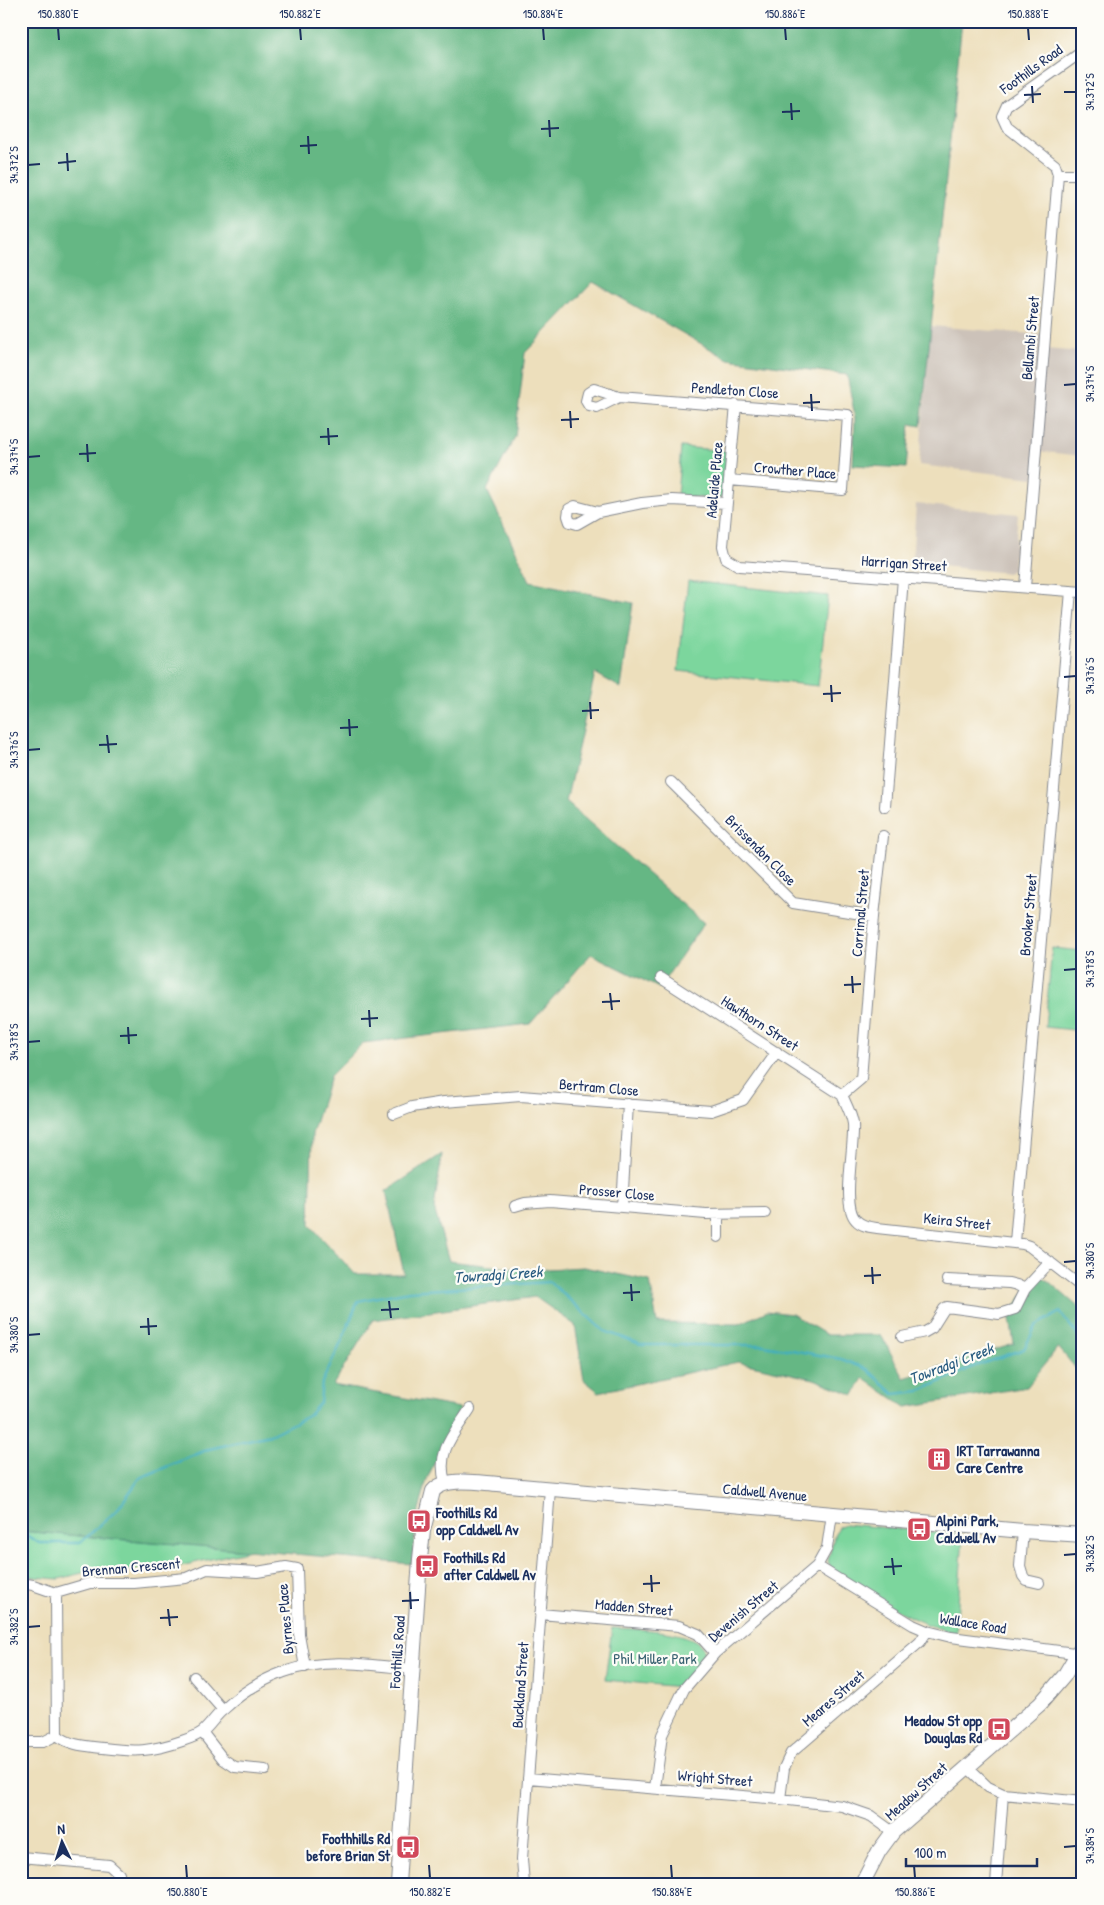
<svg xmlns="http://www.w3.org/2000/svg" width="1104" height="1905" viewBox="0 0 1104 1905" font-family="'Patrick Hand',sans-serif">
	<rect width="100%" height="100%" fill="#fdfcf7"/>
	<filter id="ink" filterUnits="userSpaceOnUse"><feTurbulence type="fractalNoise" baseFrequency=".02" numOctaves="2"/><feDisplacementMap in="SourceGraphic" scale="10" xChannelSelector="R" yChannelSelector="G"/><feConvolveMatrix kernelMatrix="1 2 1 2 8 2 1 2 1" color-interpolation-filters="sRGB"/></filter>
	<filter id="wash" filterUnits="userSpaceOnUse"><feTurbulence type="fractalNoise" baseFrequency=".0096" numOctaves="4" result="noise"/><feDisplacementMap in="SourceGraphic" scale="20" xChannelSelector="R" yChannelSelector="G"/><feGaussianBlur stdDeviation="1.12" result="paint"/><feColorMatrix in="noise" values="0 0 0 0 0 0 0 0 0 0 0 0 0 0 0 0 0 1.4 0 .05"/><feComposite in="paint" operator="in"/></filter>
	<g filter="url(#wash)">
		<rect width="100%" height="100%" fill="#eddfbc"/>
		<path fill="#ccc2b9" d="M931,326L1046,335L1045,349L1083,352V456L1036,451L1034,478L919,465Z
			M916,504L1018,514L1013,570L1008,573L912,563Z"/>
		<path fill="#7cd69d" stroke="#4c827e" d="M681,447L728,451L724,495L717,499L677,496Z
			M688,581L828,596L818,686L678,671Z
			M1052,948L1083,951V1031L1045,1027Z
			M845,1524L963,1535L956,1633C910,1623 872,1595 832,1571L828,1561L835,1533L840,1526Z
			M21,1531L250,1550L168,1569L94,1570L59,1579L21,1576Z
			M612,1628C630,1629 702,1629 704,1652C705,1661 686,1680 681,1687L605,1680Z"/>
		<path fill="#65b784" stroke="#407371" d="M21,21H962L921,426L910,424L906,468L853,465L855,417L847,375L728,359L593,282L525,353L515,437L487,490L530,581L633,603L621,688L595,673L566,802L704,923L659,988L591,954L530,1024L363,1043L330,1076L312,1134L310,1225L355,1274H404L386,1191L442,1154L434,1208L449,1261L527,1270L584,1267L650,1281L657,1323L739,1324L767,1311L792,1314L827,1335H881L904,1378L1014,1344L1009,1313L1040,1274L1083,1311V1377L1058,1347L1027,1387L906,1407L863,1378L854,1395L814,1379L738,1362L599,1392L584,1380L575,1325L535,1297L373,1320L333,1385L460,1408L427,1479L417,1519L412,1564L21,1531Z"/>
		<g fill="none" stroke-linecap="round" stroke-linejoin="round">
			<path stroke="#40aebe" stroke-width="2.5" d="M21,1532L39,1543H80L117,1510L140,1478L209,1449L270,1435L308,1416L320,1403L322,1382L341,1343L358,1301L409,1291L550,1282L604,1331L643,1345H764L841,1359L867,1369L894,1394L920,1391L975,1366L1024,1349L1036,1326L1060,1312L1083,1342"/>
		</g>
	</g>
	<g filter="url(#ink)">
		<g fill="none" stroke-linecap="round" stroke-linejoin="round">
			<g stroke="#84878d" stroke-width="12">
				<path id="minor" d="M1058,174H1083
					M619,397L594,389L588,393L586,401L589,406L597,408L619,397L848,415L843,490L729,480
					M736,405L723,546L726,558L739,566L1083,592
					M598,512L575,506L569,509L568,516L570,522L577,524L598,512L642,503L672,500L726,503
					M1025,587L1058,174L1055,165L1007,127L1002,116L1007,105L1083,51
					M671,782L793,903L874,916
					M885,807L903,578
					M883,836L874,916L861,1079L842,1095C846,1104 852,1115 853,1124C855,1145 841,1206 856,1220C861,1226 870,1227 877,1228L1023,1244L1029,1246L1083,1288
					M661,978L842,1095
					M394,1114L412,1107L444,1102L521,1096L711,1111L743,1100L777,1052
					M515,1206L525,1203L550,1201L706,1214L765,1213
					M622,1207L628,1104
					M718,1214V1237
					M1015,1242L1071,591
					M947,1280L1009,1283L1017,1285L1025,1289
					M902,1337L925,1332L932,1328L944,1309L947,1307L999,1314L1015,1309L1025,1289L1050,1262
					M445,1482C436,1451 454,1434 470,1409
					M1023,1531L1020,1566L1023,1576L1026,1580L1039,1583
					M817,1566L913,1625L927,1631L951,1637L1082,1654
					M21,1583L33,1585L56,1593
					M56,1593L57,1735C70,1746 87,1746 103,1748C135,1752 151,1752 182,1741C188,1739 197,1736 202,1732C210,1726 215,1716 223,1710C240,1694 262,1680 284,1672C325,1657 370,1665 412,1669
					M56,1593L90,1583H134L186,1578L207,1569L257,1572L286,1567L297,1569L299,1634L305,1667
					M540,1614L679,1626L698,1634L715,1653
					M194,1677L223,1710
					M202,1732L223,1759L235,1767L265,1770
					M21,1742H43L57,1735
					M967,1767L988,1787L1003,1794L1083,1802
					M528,1778L780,1799L842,1806L871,1816L893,1832
					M655,1788L662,1735L684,1689L715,1653L817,1566L827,1548L832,1514
					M780,1799L784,1768L791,1753L920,1642L927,1631
					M21,1857L109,1865L119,1874L121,1884
					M524,1884L522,1859L550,1489
					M996,1884L1003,1794"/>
			</g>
			<g stroke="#84878d" stroke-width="16">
				<path id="secondary" d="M398,1884L420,1559L423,1531L433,1491C445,1476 480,1483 498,1484L1023,1531L1083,1535
					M862,1884L879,1851L893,1832L1040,1704L1064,1676L1083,1644"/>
			</g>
			<use href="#minor" stroke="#fff" stroke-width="10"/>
			<use href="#secondary" stroke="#fff" stroke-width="14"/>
		</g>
	</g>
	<path fill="none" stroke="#1b2f5e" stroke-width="2" d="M58,28L59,40M300,28L301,40M543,28L544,40M785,28L786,40M1028,28L1029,40M1032,86L1033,103M1064,92H1076M1024,95L1041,94M791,103L792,120M782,112L800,111M549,120L550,137M541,129L559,128M308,136L309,154M300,146L317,145M67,153L68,171M58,163L76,161M28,165L40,164M1064,385L1076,384M811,394L812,411M803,403L820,402M570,411L571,428M561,420L579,419M328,428L329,445M320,437L338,436M87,444L88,462M79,454L96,453M28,457L40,456M1064,677L1076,676M831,685L832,702M823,694L841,693M590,702L591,719M582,711L599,710M349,719L350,736M340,728L358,727M107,735L109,753M99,745L117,744M28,750L40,749M1064,970L1076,969M852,976L853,993M844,985L861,984M610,993L612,1010M602,1002L620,1001M369,1010L370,1027M361,1019L378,1018M128,1027L129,1044M120,1036L137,1035M28,1042L40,1041M1064,1262L1076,1261M872,1267L873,1284M864,1276L881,1275M631,1284L632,1301M623,1293L640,1292M389,1301L391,1318M381,1310L399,1309M148,1318L149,1335M140,1327L157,1326M28,1335L40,1334M1064,1555L1076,1554M892,1558L894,1575M884,1567L902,1566M651,1575L652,1592M643,1584L660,1583M410,1592L411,1609M402,1601L419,1600M168,1609L170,1626M160,1618L178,1617M28,1627L40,1626M1064,1847L1076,1846M186,1865L187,1878M429,1865L430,1878M671,1865L672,1878M914,1865L915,1878"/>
	<defs>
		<g id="building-square" transform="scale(1.25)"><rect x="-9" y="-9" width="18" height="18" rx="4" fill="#d1495b" stroke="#fdfcf7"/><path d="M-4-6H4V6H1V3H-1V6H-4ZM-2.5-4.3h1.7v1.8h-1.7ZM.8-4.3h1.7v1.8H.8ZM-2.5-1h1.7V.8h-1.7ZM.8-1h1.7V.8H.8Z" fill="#fff"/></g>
		<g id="bus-square" transform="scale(1.25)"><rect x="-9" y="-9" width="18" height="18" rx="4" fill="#d1495b" stroke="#fdfcf7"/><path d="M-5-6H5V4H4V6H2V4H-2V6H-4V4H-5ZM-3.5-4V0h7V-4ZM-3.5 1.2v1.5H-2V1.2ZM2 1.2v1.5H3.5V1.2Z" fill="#fff"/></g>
	</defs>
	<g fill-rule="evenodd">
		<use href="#building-square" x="939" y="1459"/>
		<use href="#bus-square" x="419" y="1521"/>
		<use href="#bus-square" x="919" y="1529"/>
		<use href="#bus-square" x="427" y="1566"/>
		<use href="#bus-square" x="999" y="1729"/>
		<use href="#bus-square" x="408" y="1847"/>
	</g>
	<g text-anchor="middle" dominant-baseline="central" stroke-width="4.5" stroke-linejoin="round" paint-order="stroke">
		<g font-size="15" fill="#1b2f5e" stroke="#fdfcf7">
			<text transform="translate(1031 69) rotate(-36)">Foothills Road</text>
			<text transform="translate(1030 338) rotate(-85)">Bellambi Street</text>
			<text transform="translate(735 390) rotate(4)">Pendleton Close</text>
			<text transform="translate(795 470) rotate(5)">Crowther Place</text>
			<text transform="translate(714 480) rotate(-85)">Adelaide Place</text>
			<text transform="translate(904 563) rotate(4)">Harrigan Street</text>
			<text transform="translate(761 850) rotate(45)">Brissendon Close</text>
			<text transform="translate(860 913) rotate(-85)">Corrimal Street</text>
			<text transform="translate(1028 915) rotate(-85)">Brooker Street</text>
			<text transform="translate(760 1023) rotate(33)">Hawthorn Street</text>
			<text transform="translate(599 1087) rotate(5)">Bertram Close</text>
			<text transform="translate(617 1192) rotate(5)">Prosser Close</text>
			<text transform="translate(957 1221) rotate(6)">Keira Street</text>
			<text transform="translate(765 1492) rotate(5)">Caldwell Avenue</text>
			<text transform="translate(131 1567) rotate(-5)">Brennan Crescent</text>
			<text transform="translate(634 1607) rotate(5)">Madden Street</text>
			<text transform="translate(743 1611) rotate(-40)">Devenish Street</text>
			<text transform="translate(285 1619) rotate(-95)">Byrnes Place</text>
			<text transform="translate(973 1623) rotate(9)">Wallace Road</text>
			<text transform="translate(397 1652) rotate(-86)">Foothills Road</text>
			<text transform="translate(520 1685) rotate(-86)">Buckland Street</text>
			<text transform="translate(833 1698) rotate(-41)">Meares Street</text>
			<text transform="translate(715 1778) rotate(5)">Wright Street</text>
			<text transform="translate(916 1791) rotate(-42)">Meadow Street</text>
		</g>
		<g font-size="15" font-weight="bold" fill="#1b2f5e" stroke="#fdfcf7" text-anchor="start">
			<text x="956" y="1450">IRT Tarrawanna<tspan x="956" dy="17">Care Centre</tspan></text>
			<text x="436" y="1512">Foothills Rd<tspan x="436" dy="17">opp Caldwell Av</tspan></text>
			<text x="936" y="1520">Alpini Park,<tspan x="936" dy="17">Caldwell Av</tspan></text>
			<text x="444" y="1557">Foothills Rd<tspan x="444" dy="17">after Caldwell Av</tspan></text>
			<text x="982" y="1720" text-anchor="end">Meadow St opp<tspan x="982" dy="17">Douglas Rd</tspan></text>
			<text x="390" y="1838" text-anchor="end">Foothhills Rd<tspan x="390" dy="17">before Brian St</tspan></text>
		</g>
		<g font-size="15" fill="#386171" stroke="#fdfcf7">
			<text x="655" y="1658">Phil Miller Park</text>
		</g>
		<g font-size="16" font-style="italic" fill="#285b80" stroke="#fdfcf7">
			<text transform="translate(498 1274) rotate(-4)">Towradgi Creek</text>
			<text transform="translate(951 1363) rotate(-21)">Towradgi Creek</text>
		</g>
	</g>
	<rect width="1104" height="1905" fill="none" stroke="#fdfcf7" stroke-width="55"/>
	<g transform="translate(62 1842) rotate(356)" stroke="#fdfcf7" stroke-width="4" paint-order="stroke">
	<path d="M0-4L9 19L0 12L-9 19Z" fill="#1b2f5e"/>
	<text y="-8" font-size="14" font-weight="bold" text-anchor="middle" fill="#1b2f5e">N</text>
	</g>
	<path d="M906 1858v8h131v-8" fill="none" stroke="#1b2f5e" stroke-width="2.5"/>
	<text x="914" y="1858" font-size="15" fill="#1b2f5e" stroke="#fdfcf7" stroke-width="4" paint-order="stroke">100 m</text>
	<rect x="28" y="28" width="1048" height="1850" fill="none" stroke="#1b2f5e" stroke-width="2"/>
	<g font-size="12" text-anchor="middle" fill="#1b2f5e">
		<text x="58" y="18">150.880°E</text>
		<text x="300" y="18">150.882°E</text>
		<text x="543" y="18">150.884°E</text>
		<text x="785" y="18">150.886°E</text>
		<text x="1028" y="18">150.888°E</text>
		<text transform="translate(1090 92) rotate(-90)" y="4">34.372°S</text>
		<text transform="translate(14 165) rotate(-90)" y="4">34.372°S</text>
		<text transform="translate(1090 384) rotate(-90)" y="4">34.374°S</text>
		<text transform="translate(14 457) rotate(-90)" y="4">34.374°S</text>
		<text transform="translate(1090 676) rotate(-90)" y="4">34.376°S</text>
		<text transform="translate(14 750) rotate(-90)" y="4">34.376°S</text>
		<text transform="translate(1090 969) rotate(-90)" y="4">34.378°S</text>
		<text transform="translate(14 1042) rotate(-90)" y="4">34.378°S</text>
		<text transform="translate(1090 1261) rotate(-90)" y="4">34.380°S</text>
		<text transform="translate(14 1335) rotate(-90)" y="4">34.380°S</text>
		<text transform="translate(1090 1554) rotate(-90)" y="4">34.382°S</text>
		<text transform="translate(14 1627) rotate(-90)" y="4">34.382°S</text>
		<text transform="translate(1090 1846) rotate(-90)" y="4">34.384°S</text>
		<text x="187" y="1896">150.880°E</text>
		<text x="430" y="1896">150.882°E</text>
		<text x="672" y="1896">150.884°E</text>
		<text x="915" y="1896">150.886°E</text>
	</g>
</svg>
